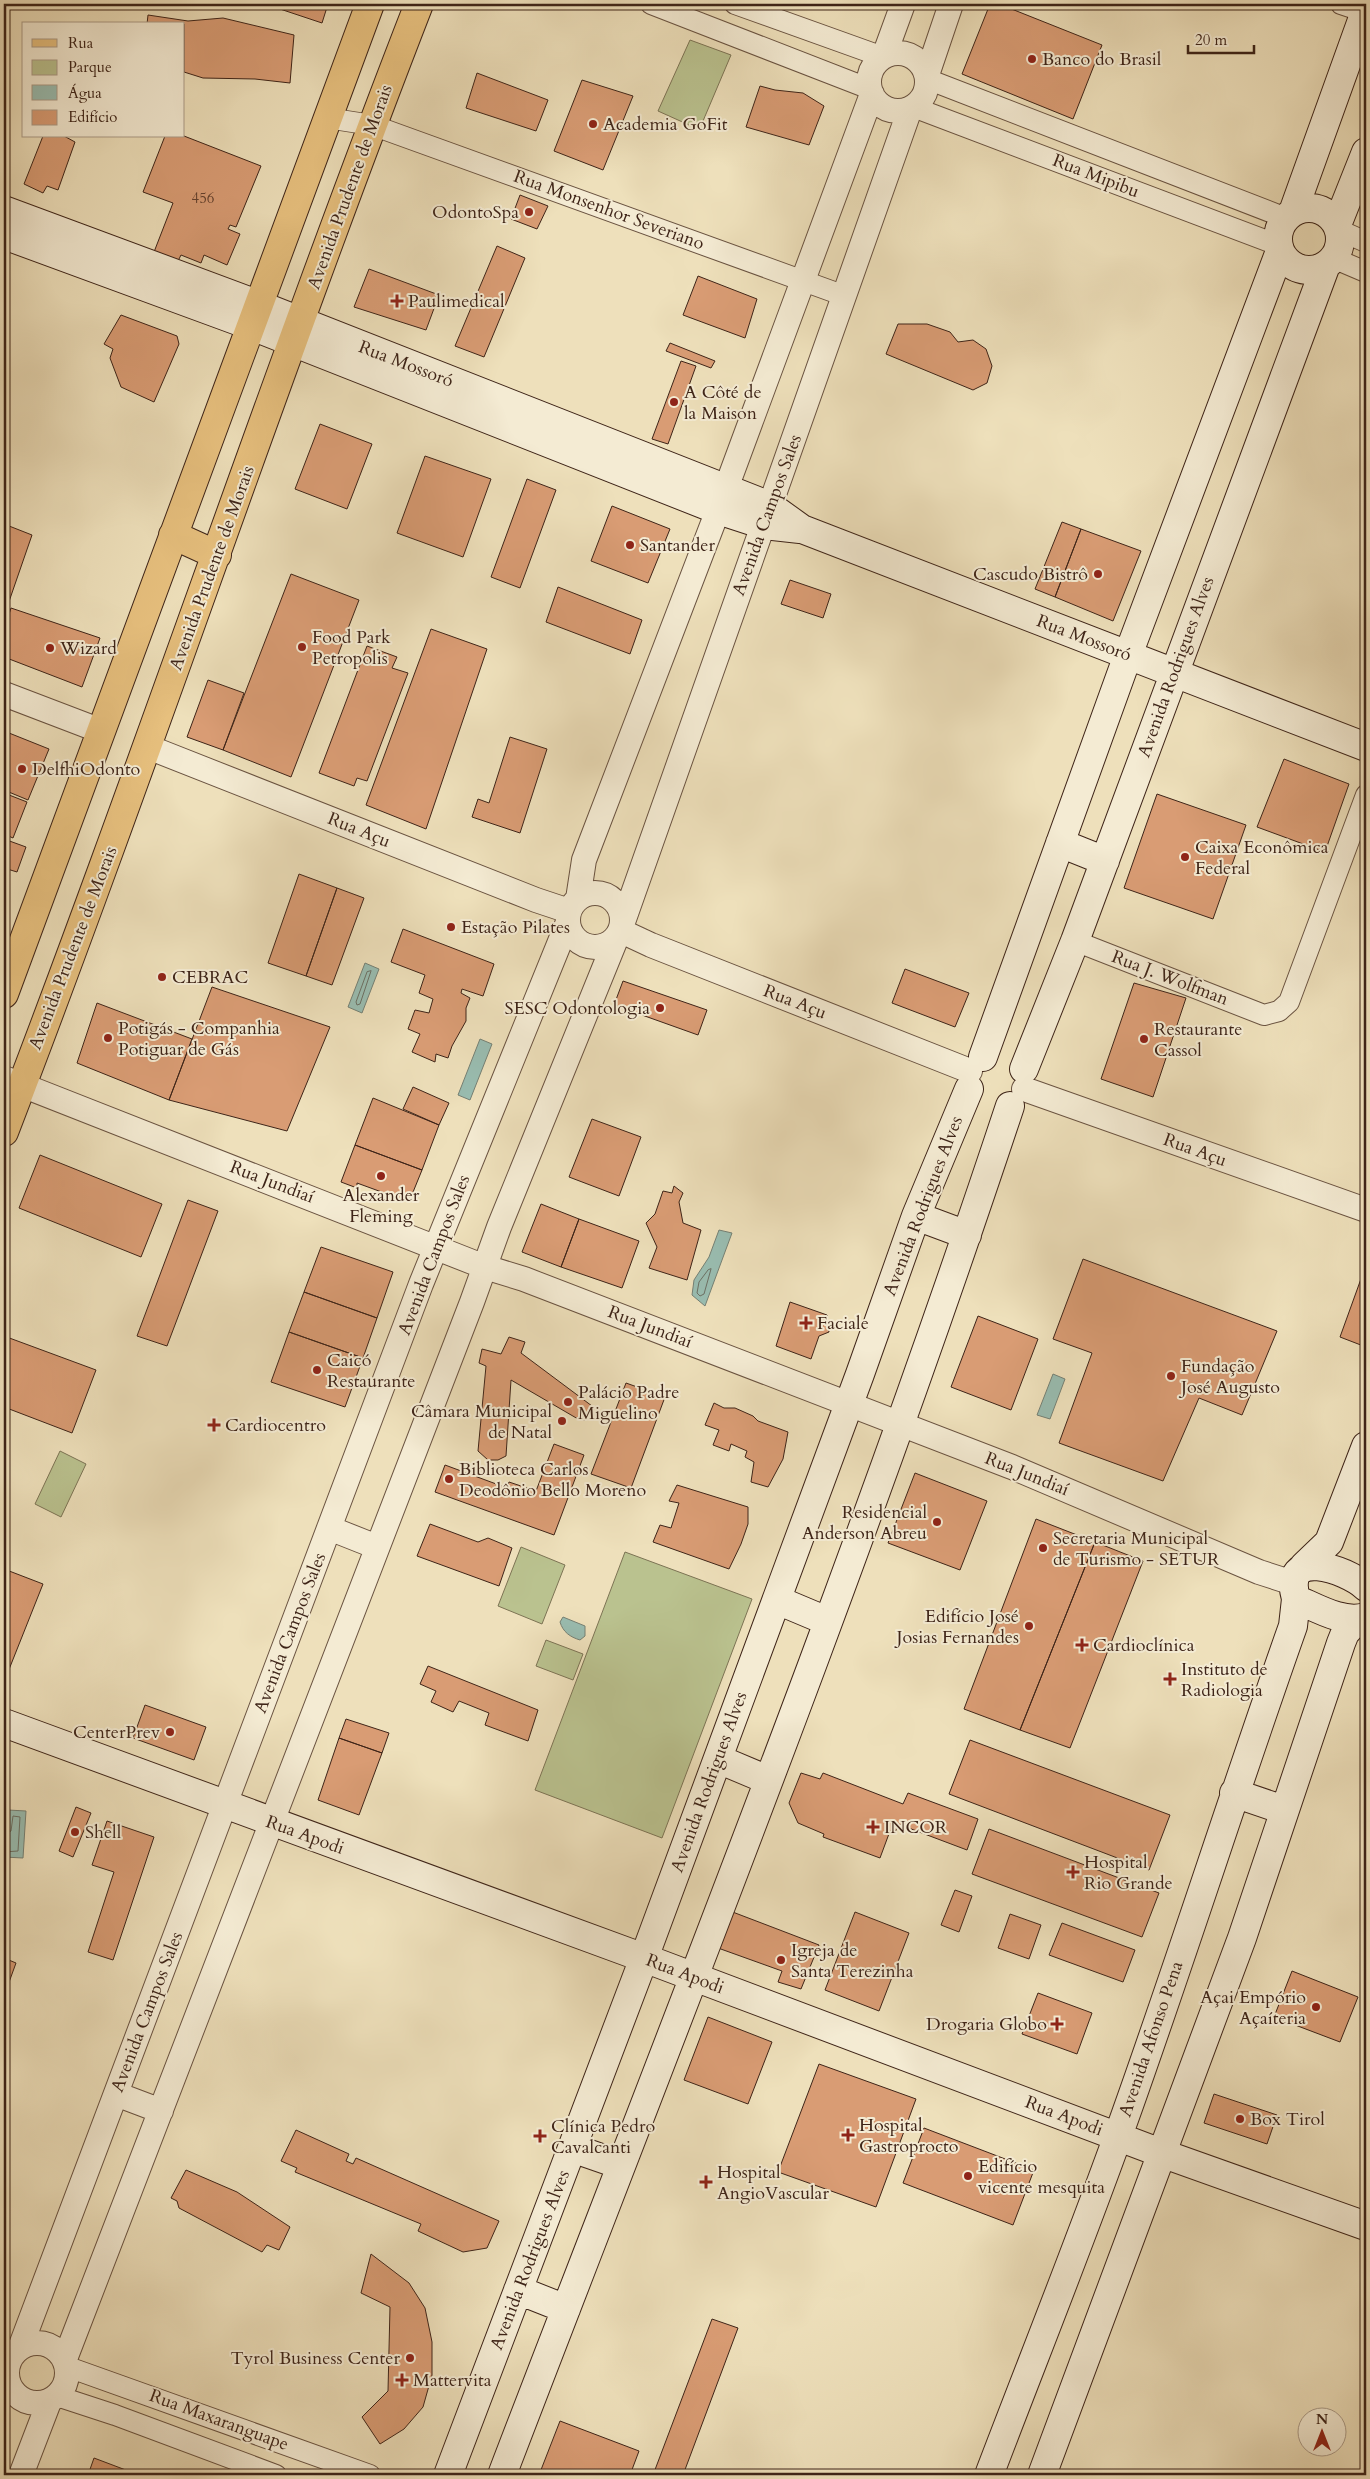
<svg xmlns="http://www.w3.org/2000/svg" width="1370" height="2479" viewBox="0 0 1370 2479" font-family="Cardo,serif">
	<rect width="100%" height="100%" fill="#eee0bb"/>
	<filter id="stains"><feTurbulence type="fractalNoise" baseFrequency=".004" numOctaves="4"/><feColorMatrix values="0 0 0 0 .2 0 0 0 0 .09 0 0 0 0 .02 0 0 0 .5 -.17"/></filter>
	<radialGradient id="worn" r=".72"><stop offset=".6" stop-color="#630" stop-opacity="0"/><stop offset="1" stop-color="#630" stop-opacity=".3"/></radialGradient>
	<path fill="#bac28f" stroke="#7c7354" d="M690,40L731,55L703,121L698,129L658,111Z
		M60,1451L86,1464L61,1517L35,1504Z
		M521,1547L565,1565L542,1624L498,1606Z
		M625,1552L752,1599L662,1838L535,1790Z
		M546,1640L583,1654L573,1680L536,1666Z"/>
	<path fill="#99bdb1" stroke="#758074" d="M365,963L379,969L362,1013L348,1007Z
		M480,1039L492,1044L470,1100L458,1095Z
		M719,1230L732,1233L705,1306L692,1295L694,1280L709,1257Z
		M1053,1374L1065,1379L1050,1419L1037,1415Z
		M563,1617L585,1626V1636L580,1640C570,1637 563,1632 560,1622Z
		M8,1810L26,1811L23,1858L4,1857Z"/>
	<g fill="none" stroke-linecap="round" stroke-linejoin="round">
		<path stroke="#6c7064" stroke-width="1" d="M371,971L360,1004L357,1005L356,1002L367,972Z
			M711,1269L704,1294L700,1296L697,1293L699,1282L708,1270Z
			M4,1834L11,1831L13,1816L20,1817L18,1851L4,1852"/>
	</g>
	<path fill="#d99c74" stroke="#3e2418" d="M265,4H328L322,23Z
		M845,4H860L858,9Z
		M990,4H999L1102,45L1073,119L962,74Z
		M148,15L188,21L223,18L294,35L290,83L255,79L203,78L184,72V24H147Z
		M477,73L548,100L536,131L466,108Z
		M582,80L633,96L603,170L554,151Z
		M760,86L775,90L803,93L824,106L809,145L746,127Z
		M43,136H64L75,142L58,190L47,186L43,193L24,184Z
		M165,136H184L261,166L236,227L230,225L228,229L240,234L227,265L204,255L201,263L181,255L178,261L154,252L173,203L143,192Z
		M520,195L548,206L537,229L511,219Z
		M497,246L525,258L484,357L455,346Z
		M369,269L439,295L426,330L354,307Z
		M698,276L757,299L745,338L683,315Z
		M121,315L177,336L179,344L154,402L121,387L110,358L113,349L104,344Z
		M898,324H927L950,332L958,342L973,340L986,349L992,366L987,383L973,390L886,354Z
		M670,343L715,361L711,368L666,351Z
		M681,361L696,366L668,444L652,439Z
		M320,424L372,444L347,509L295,489Z
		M425,456L491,479L463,557L397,533Z
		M527,479L556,490L520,588L491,577Z
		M612,506L670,529L648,583L591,561Z
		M1062,522L1081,529L1055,597L1035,589Z
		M4,524L32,535L4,616Z
		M1081,529L1141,551L1113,621L1055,597Z
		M291,574L359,600L291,777L223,750Z
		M790,580L831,594L823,618L781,604Z
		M558,587L642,620L630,654L546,622Z
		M11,608L100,638L82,687L4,657V630Z
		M431,629L487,649L426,829L366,805Z
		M367,646L397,657L392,668L408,673L367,781L357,778L354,786L319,773Z
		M208,680L244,693L223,750L187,737Z
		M4,731L49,749L28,800L4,790Z
		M510,737L547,749L520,833L472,817L478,799L489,803Z
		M1284,759L1349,784L1325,852L1257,827Z
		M4,793L27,802L13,838L4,834Z
		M1157,794L1246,825L1213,919L1124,888Z
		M1366,833V849L1361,847Z
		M4,839L26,847L17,872L4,868Z
		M299,874L337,888L306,976L268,963Z
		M337,888L364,898L332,985L306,976Z
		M403,929L494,964L483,996L462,989L461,993L470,998L466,1008V1021L452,1046L448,1058L436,1054L435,1062L412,1052L420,1034L408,1029L415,1010L429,1013L433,999L419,993L425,975L391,962Z
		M905,969L969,993L955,1027L892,1003Z
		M623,981L707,1010L698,1035L614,1005Z
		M1134,983L1186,998L1153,1097L1101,1079Z
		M212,987L330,1027L287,1131L169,1100Z
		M97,1003L192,1039L169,1100L77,1063Z
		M413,1087L449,1103L439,1125L403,1109Z
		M373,1098L439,1125L422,1170L355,1145Z
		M592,1119L641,1137L619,1196L569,1177Z
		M355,1145L422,1170L409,1202L357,1183V1188L341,1182Z
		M40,1155L162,1204L141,1257L19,1208Z
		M674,1186L683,1193L679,1202L683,1223L701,1230L687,1280L649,1268L657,1247L646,1223L655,1214L663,1191L672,1193Z
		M188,1200L218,1211L167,1346L137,1336Z
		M541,1204L579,1219L561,1267L522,1252Z
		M579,1219L639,1241L622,1288L561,1267Z
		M321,1247L393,1272L377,1318L304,1292Z
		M1083,1259L1277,1331L1242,1415L1199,1398L1163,1481L1059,1443L1092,1353L1053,1339Z
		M1366,1265V1347L1340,1337Z
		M304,1292L377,1318L363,1358L289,1332Z
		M790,1302L827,1315L829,1332L819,1336L811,1359L776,1346Z
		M978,1316L1038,1339L1011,1410L951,1387Z
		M289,1332L363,1358L345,1407L271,1382Z
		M4,1336L96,1370L72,1433L4,1407Z
		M509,1337L525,1342L521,1353L592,1406L591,1413L585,1420L578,1419L511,1380L506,1456L498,1460H488L478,1451L486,1366L479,1363L482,1349L501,1354Z
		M626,1383L665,1397L631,1488L591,1474Z
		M714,1403L724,1408H735L753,1416L758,1421L788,1432L783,1459L768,1487L751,1482L754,1462L745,1457L747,1451L731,1444L729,1451L713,1445L719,1430L705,1425Z
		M554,1444L584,1455L554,1535L435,1492L445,1465L507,1488L509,1482L536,1491Z
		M915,1473L987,1501L960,1570L888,1543Z
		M677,1485L748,1507V1524L741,1544L729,1569L653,1542L660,1525L671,1528L679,1503L669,1501Z
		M1036,1519L1095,1542L1020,1730L964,1709Z
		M430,1524L478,1542L488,1538L512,1548L499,1586L417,1556Z
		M1095,1542L1143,1561L1070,1748L1020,1730Z
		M4,1569L43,1584L4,1682Z
		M428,1666L538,1710L528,1741L485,1725L489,1713L459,1701L453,1712L431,1702L436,1691L420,1684Z
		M145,1705L206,1727L194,1760L133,1738Z
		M346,1719L389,1733L382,1753L339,1738Z
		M339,1738L382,1753L359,1815L318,1800Z
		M970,1740L1170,1815L1149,1870L949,1794Z
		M801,1773L820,1779L823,1773L903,1804L908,1793L978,1819L967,1850L898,1824L895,1833L890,1831L880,1858L823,1837L824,1834L798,1823L789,1803Z
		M76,1807L91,1813L73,1857L59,1851Z
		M107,1821L154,1837L113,1960L88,1952L114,1872L92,1865Z
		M989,1829L1159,1893L1142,1937L972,1874Z
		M955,1890L972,1896L959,1932L941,1925Z
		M730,1911L819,1945L801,1989L778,1982L782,1971L718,1948Z
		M855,1912L909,1933L879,2011L825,1990Z
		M1010,1914L1041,1925L1029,1959L998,1948Z
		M1062,1923L1135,1950L1123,1982L1049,1955Z
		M4,1958L16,1963L4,1996Z
		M1292,1971L1358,1997L1340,2042L1274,2017Z
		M1038,1993L1092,2013L1077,2054L1022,2034Z
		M708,2017L772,2042L748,2104L684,2080Z
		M819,2064L916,2099L876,2207L778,2172Z
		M1214,2094L1277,2115L1267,2144L1204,2123Z
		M924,2128L1034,2170L1013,2225L903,2183Z
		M296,2130L349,2154L346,2161L353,2164L356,2158L499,2221L487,2248L463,2252L418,2231L421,2224L295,2172L297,2168L281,2161Z
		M186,2170L237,2192L290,2227L279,2250L267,2245L262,2252L179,2208L177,2201L171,2198Z
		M371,2254L409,2283L425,2308L432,2342V2375L423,2407L404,2429L380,2444L362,2417L388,2391L390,2307L361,2293Z
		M712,2319L738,2328L683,2475H653Z
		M560,2421L639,2451L630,2475H539Z
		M94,2458L139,2475H88Z"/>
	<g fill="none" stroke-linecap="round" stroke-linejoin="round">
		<g stroke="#6a5341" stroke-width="22">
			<path id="minor" d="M651,4L870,89
				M735,4L883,57
				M1341,4L1365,12
				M927,79L1286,218
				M913,107L1278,245
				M327,118L372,125L845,296
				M1339,230L1366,242
				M1333,258L1366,272
				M1075,941L1264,1015L1279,1011L1289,1002L1366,795
				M4,2349L14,2353
				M68,2367L370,2475
				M4,2378L7,2379
				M57,2396L115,2415L276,2475"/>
		</g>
		<g stroke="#6a5341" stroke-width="26">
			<path id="tertiary" d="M869 82a29 29 0 1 1 58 0a29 29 0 1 1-58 0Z
				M884,56L903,4
				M927,75L951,4
				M4,694L101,731
				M148,747L536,900L569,911
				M568 920a27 27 0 1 1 54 0a27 27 0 1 1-54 0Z
				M578,899L584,860L718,510L872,94
				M623,922L910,109
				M621,931L651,945L970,1071
				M4,1078L485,1267L524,1279L1012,1467L1259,1572L1293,1583
				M1024,1089L1366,1210
				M329,1528L377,1547
				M116,2094L161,2111
				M7 2373a30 30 0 1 1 60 0a30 30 0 1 1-60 0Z
				M20,2348L421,1284L568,922
				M65,2359L472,1302L499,1227L616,939
				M21,2475L49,2402"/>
		</g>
		<g stroke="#3e2418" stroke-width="30">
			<path id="secondary" d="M1278 239a31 31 0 1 1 62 0a31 31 0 1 1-62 0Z
				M4,210L257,304L770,506L802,529L1366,747
				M1293,212L1366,9
				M1337,225L1366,152
				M4,235L249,325L718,510L764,525L800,529
				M1060,843L1105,861
				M983,1057L1128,655L1280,251
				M1024,1069L1075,941L1326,265
				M916,1216L967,1235
				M1304,1566L1329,1542L1366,1446
				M1366,1587C1346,1569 1281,1546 1296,1599C1317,1608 1343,1624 1366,1617
				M777,1600L827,1621
				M4,1723L644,1958L1161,2153L1366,2226
				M718,1759L768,1780
				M1234,1793L1284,1810
				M572,2148L621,2165
				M518,2290L566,2309
				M448,2475L644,1958L860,1374L916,1216L969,1089
				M502,2475C676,2021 857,1568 1010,1106
				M989,2475C1032,2362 1077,2250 1118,2136C1179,1967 1233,1795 1293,1626L1296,1599
				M1042,2475L1242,1938L1341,1643L1345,1633L1357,1620"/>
		</g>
		<g stroke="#3e2418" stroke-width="30">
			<path id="primary" d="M173,535L217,555
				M4,994L370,4
				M4,1132C148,758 274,377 419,4"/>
		</g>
		<use href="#minor" stroke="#f4ebd3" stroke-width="20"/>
		<use href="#tertiary" stroke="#f4ebd3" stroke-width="24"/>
		<use href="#secondary" stroke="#f4ebd3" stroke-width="28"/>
		<use href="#primary" stroke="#e7c07e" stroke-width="28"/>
	</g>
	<g fill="#8f2418" stroke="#f4ebd3" stroke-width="2">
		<circle cx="1032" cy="59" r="5"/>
		<circle cx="593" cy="124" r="5"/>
		<circle cx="529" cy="212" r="5"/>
		<path d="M394.5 293.5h5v5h5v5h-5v5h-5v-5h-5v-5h5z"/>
		<circle cx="674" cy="402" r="5"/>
		<circle cx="630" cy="545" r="5"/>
		<circle cx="1098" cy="574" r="5"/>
		<circle cx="302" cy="647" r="5"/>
		<circle cx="50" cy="648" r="5"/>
		<circle cx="22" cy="769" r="5"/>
		<circle cx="1185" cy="857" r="5"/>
		<circle cx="451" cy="927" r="5"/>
		<circle cx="162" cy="977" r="5"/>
		<circle cx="660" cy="1008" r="5"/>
		<circle cx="108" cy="1038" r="5"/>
		<circle cx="1144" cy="1039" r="5"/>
		<circle cx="381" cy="1176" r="5"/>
		<path d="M803.5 1315.5h5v5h5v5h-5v5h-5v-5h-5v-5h5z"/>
		<circle cx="317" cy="1370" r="5"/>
		<circle cx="1171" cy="1376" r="5"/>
		<circle cx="568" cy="1402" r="5"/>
		<circle cx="562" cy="1421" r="5"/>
		<path d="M211.5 1417.5h5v5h5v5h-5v5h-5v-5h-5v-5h5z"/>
		<circle cx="449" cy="1479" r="5"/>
		<circle cx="937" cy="1522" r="5"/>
		<circle cx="1043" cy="1548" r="5"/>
		<circle cx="1029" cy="1626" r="5"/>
		<path d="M1079.5 1637.5h5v5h5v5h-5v5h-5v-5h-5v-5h5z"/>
		<path d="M1167.5 1671.5h5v5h5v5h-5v5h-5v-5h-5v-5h5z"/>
		<circle cx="170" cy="1732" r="5"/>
		<path d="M870.5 1819.5h5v5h5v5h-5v5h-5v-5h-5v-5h5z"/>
		<circle cx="75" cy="1832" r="5"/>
		<path d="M1070.5 1864.5h5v5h5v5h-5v5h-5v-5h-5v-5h5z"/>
		<circle cx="781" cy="1960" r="5"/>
		<circle cx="1316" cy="2007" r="5"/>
		<path d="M1054.5 2016.5h5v5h5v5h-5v5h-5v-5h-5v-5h5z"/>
		<circle cx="1240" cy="2119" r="5"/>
		<path d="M845.5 2127.5h5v5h5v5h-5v5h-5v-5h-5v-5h5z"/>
		<path d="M537.5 2128.5h5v5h5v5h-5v5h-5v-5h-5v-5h5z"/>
		<circle cx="968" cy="2176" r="5"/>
		<path d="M703.5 2174.5h5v5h5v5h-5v5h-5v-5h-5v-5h5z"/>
		<circle cx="410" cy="2358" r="5"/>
		<path d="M399.5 2372.5h5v5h5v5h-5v5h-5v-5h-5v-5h5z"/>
	</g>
	<g text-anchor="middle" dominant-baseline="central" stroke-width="4" stroke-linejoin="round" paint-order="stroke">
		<g font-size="15" fill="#65422f">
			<text x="203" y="198">456</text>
		</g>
		<g font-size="18" fill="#3e2418" stroke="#f4ebd3" text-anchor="start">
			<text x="1042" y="59">Banco do Brasil</text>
			<text x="603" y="124">Academia GoFit</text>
			<text x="519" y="212" text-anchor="end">OdontoSpa</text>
			<text x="408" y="301">Paulimedical</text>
			<text x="684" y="392">A Côté de<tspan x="684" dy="21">la Maison</tspan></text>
			<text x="640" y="545">Santander</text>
			<text x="1088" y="574" text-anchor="end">Cascudo Bistrô</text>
			<text x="312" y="637">Food Park<tspan x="312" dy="21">Petropolis</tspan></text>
			<text x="60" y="648">Wizard</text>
			<text x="32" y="769">DelfhiOdonto</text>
			<text x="1195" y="847">Caixa Econômica<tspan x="1195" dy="21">Federal</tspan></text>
			<text x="461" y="927">Estação Pilates</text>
			<text x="172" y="977">CEBRAC</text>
			<text x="650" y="1008" text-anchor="end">SESC Odontologia</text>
			<text x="118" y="1028">Potigás - Companhia<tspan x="118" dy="21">Potiguar de Gás</tspan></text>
			<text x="1154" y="1029">Restaurante<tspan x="1154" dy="21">Cassol</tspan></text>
			<text x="381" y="1195" text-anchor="middle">Alexander<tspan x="381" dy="21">Fleming</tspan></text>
			<text x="817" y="1323">Faciale</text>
			<text x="327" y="1360">Caicó<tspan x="327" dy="21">Restaurante</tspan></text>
			<text x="1181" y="1366">Fundação<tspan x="1181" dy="21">José Augusto</tspan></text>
			<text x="578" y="1392">Palácio Padre<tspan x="578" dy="21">Miguelino</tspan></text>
			<text x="552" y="1411" text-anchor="end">Câmara Municipal<tspan x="552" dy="21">de Natal</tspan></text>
			<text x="225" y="1425">Cardiocentro</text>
			<text x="459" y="1469">Biblioteca Carlos<tspan x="459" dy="21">Deodônio Bello Moreno</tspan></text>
			<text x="927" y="1512" text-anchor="end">Residencial<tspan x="927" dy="21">Anderson Abreu</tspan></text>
			<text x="1053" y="1538">Secretaria Municipal<tspan x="1053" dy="21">de Turismo - SETUR</tspan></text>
			<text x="1019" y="1616" text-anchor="end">Edifício José<tspan x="1019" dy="21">Josias Fernandes</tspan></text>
			<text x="1093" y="1645">Cardioclínica</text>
			<text x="1181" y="1669">Instituto de<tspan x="1181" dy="21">Radiologia</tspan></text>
			<text x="160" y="1732" text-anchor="end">CenterPrev</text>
			<text x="884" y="1827">INCOR</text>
			<text x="85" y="1832">Shell</text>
			<text x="1084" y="1862">Hospital<tspan x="1084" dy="21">Rio Grande</tspan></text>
			<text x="791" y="1950">Igreja de<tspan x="791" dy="21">Santa Terezinha</tspan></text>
			<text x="1306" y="1997" text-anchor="end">Açai Empório<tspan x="1306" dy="21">Açaíteria</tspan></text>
			<text x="1047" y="2024" text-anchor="end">Drogaria Globo</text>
			<text x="1250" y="2119">Box Tirol</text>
			<text x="859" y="2125">Hospital<tspan x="859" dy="21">Gastroprocto</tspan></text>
			<text x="551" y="2126">Clínica Pedro<tspan x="551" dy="21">Cavalcanti</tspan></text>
			<text x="978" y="2166">Edifício<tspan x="978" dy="21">vicente mesquita</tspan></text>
			<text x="717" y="2172">Hospital<tspan x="717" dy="21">AngioVascular</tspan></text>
			<text x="400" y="2358" text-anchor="end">Tyrol Business Center</text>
			<text x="413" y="2380">Mattervita</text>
		</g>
		<g font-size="18" fill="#3e2418" stroke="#f4ebd3">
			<text transform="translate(1096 176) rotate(21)">Rua Mipibu</text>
			<text transform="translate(350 187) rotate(-70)">Avenida Prudente de Morais</text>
			<text transform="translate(609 210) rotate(20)">Rua Monsenhor Severiano</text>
			<text transform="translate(406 364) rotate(21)">Rua Mossoró</text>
			<text transform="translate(767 515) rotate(-70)">Avenida Campos Sales</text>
			<text transform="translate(212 568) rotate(-70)">Avenida Prudente de Morais</text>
			<text transform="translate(1084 638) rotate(21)">Rua Mossoró</text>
			<text transform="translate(1176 667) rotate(-70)">Avenida Rodrigues Alves</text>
			<text transform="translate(359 830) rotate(22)">Rua Açu</text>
			<text transform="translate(73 948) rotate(-69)">Avenida Prudente de Morais</text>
			<text transform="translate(1170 978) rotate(21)">Rua J. Wolfman</text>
			<text transform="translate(795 1002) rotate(21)">Rua Açu</text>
			<text transform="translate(1195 1150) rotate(20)">Rua Açu</text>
			<text transform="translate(272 1182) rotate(21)">Rua Jundiaí</text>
			<text transform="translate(923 1206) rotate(-69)">Avenida Rodrigues Alves</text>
			<text transform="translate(434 1255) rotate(-69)">Avenida Campos Sales</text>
			<text transform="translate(650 1327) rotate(21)">Rua Jundiaí</text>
			<text transform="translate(1027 1474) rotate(22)">Rua Jundiaí</text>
			<text transform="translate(290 1633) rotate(-69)">Avenida Campos Sales</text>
			<text transform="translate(709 1782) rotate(-70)">Avenida Rodrigues Alves</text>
			<text transform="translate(305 1835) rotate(20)">Rua Apodi</text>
			<text transform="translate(685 1974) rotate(21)">Rua Apodi</text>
			<text transform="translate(147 2012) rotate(-69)">Avenida Campos Sales</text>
			<text transform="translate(1151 2039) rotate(-71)">Avenida Afonso Pena</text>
			<text transform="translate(1064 2116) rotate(21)">Rua Apodi</text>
			<text transform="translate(530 2260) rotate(-69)">Avenida Rodrigues Alves</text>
			<text transform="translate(219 2420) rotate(20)">Rua Maxaranguape</text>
		</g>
	</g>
	<rect width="1370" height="2479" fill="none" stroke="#eee0bb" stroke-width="20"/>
	<rect x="5" y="5" width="1360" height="2469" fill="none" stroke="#3e2418" stroke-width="2.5"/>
	<rect x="10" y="10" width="1350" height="2459" fill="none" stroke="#3e2418"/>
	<rect x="22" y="22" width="162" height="115" fill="#f4ebd3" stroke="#ab9b88"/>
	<rect x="32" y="39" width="25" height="8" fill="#e7c07e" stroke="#ab9b88"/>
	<text x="68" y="48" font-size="15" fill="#3e2418">Rua</text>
	<rect x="32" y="60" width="25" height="15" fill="#bac28f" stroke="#ab9b88"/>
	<text x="68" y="72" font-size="15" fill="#3e2418">Parque</text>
	<rect x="32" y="85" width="25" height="15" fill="#99bdb1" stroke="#ab9b88"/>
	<text x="68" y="98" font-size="15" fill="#3e2418">Água</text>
	<rect x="32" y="110" width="25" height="15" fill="#d99c74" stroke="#ab9b88"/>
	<text x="68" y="122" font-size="15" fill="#3e2418">Edifício</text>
	<g transform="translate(1322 2432)"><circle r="24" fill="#f4ebd3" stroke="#ab9b88"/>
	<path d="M0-4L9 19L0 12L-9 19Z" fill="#8f2418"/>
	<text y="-8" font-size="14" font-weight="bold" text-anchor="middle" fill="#3e2418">N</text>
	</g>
	<path d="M1188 45v8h66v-8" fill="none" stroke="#3e2418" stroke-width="2.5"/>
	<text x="1195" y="45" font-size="15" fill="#3e2418" stroke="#f4ebd3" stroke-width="4" paint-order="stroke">20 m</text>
	<rect width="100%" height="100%" filter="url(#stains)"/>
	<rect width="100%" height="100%" fill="url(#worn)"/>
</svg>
